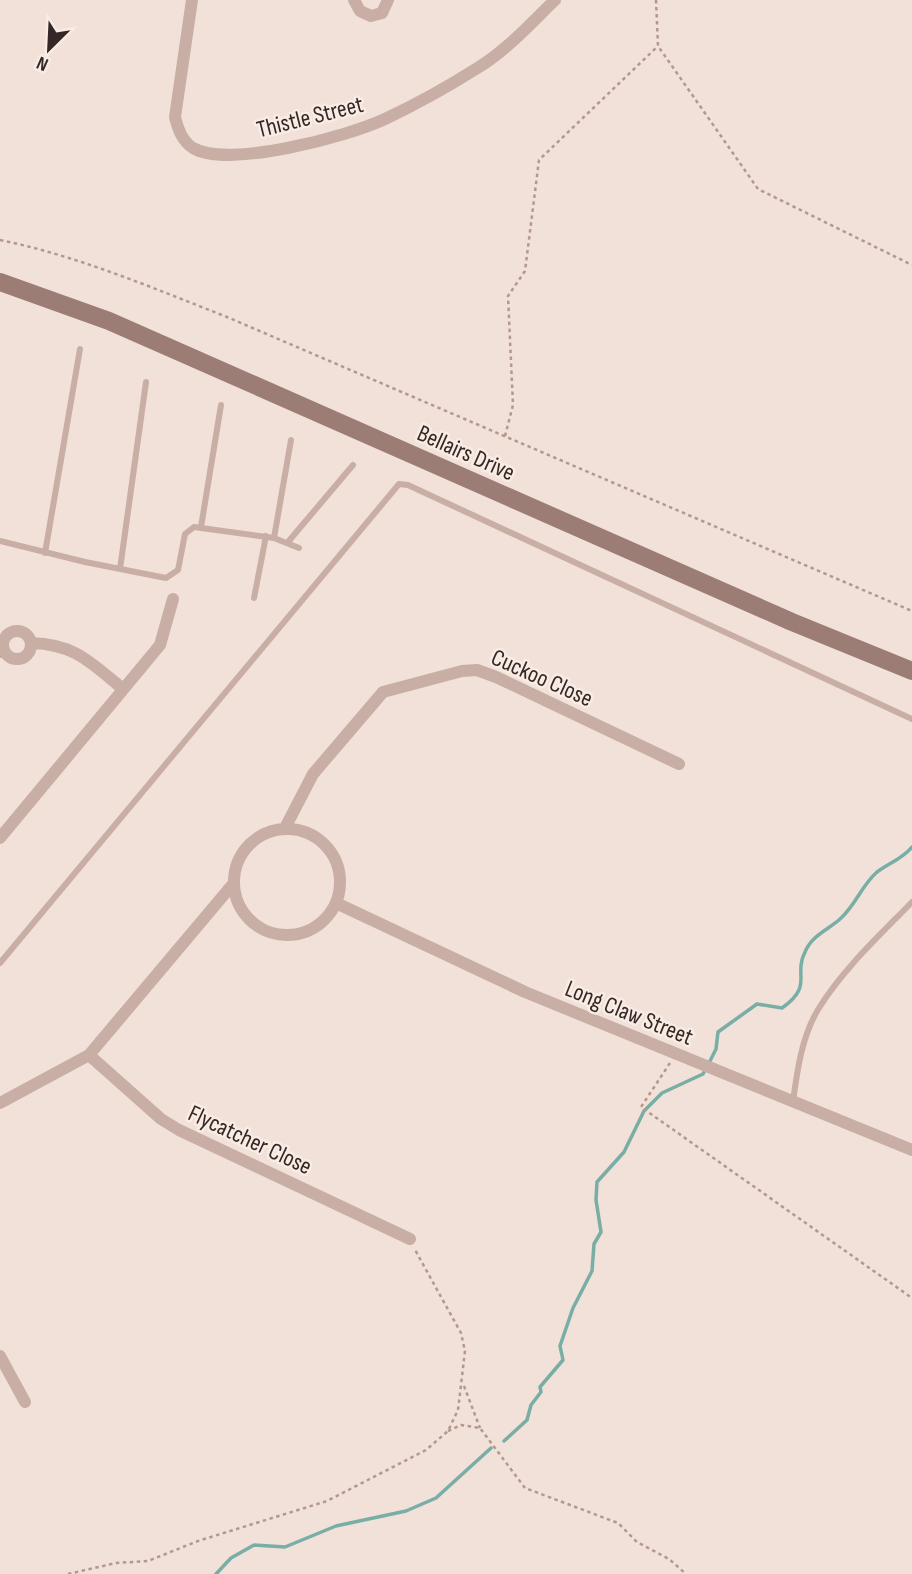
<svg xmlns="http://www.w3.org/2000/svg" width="912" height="1574" viewBox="0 0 912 1574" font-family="'Sofia Sans Condensed',sans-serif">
	<rect width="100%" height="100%" fill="#f1e1d8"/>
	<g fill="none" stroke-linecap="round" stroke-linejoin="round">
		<path stroke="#78aea6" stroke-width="3.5" d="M709,1063L716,1049L718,1032L757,1004L782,1008C814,985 793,976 805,952C812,935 828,930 840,919C856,905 861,886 877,872C889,863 902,859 912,847
			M646,1109L662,1093L703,1074L705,1070
			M504,1441L527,1420L531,1405L541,1392L540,1387L563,1360L560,1346L573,1308L592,1271L594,1244L601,1232L596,1200L597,1182L624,1152L644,1111
			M216,1574L231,1558L254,1545L285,1547L336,1526L406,1511L436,1498L491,1448"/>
		<path stroke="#b4988f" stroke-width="2.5" stroke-dasharray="3.5 3.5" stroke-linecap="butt" d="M656,0L658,46L758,189L912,265
			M0,240C78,256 153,288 227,317L912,611
			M505,436L513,405L508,296L525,271L539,160L658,46
			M0,657L6,654
			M670,1063L641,1107L912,1298
			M464,1386L480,1428
			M448,1431L461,1425L480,1428L525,1488L618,1523L637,1542L669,1559L686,1574
			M68,1574L116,1563L148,1561L198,1541L327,1501L426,1450L448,1431L458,1410L465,1351L461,1333L414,1248"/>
		<path stroke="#c9aea5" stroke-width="6" d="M201,527L221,405
			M274,538L291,440
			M0,541L85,562L166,578L178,570L185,534L194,527L274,538L299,548
			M288,542L353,465
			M45,553L80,349
			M120,569L146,382
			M254,598L266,536
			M0,963L399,484L408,485L912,719
			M793,1102C797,1071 802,1035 819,1008C843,969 880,935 912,902"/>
		<path stroke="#c9aea5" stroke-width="12" d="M192,0L175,117C178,129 182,141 193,148C228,169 349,136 385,119C417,104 449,86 479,67C508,49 531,23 555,0
			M354,0L360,11L371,16L382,13L388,0
			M3 645a14 14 0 1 1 28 0a14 14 0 1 1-28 0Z
			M31,643C75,644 91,663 123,689
			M285,828L313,774L383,692L462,671L477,670L496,677L679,764
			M234 882a53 53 0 1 1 106 0a53 53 0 1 1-106 0Z
			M0,838L160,645L173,599
			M336,903L525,992L912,1150
			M89,1055L161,1119L179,1130L410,1239
			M0,1103L89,1055L233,884
			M0,1356L25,1402"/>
		<path stroke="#9c7d76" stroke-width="18" d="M0,282L109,321L792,622L912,671"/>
	</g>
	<g text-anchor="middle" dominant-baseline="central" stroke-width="5" stroke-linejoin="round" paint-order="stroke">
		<g font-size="24" fill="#342826" stroke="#f9ece5">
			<text transform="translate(310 117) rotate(-14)">Thistle Street</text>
			<text transform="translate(466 453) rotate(24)">Bellairs Drive</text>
			<text transform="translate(542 678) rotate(24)">Cuckoo Close</text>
			<text transform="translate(629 1013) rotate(22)">Long Claw Street</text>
			<text transform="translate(250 1140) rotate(25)">Flycatcher Close</text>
		</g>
	</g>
	<g transform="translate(49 49) rotate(204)" stroke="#f9ece5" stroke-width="5" paint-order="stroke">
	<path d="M0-5L12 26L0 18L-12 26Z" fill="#342826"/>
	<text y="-10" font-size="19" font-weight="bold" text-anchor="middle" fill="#342826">N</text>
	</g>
</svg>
